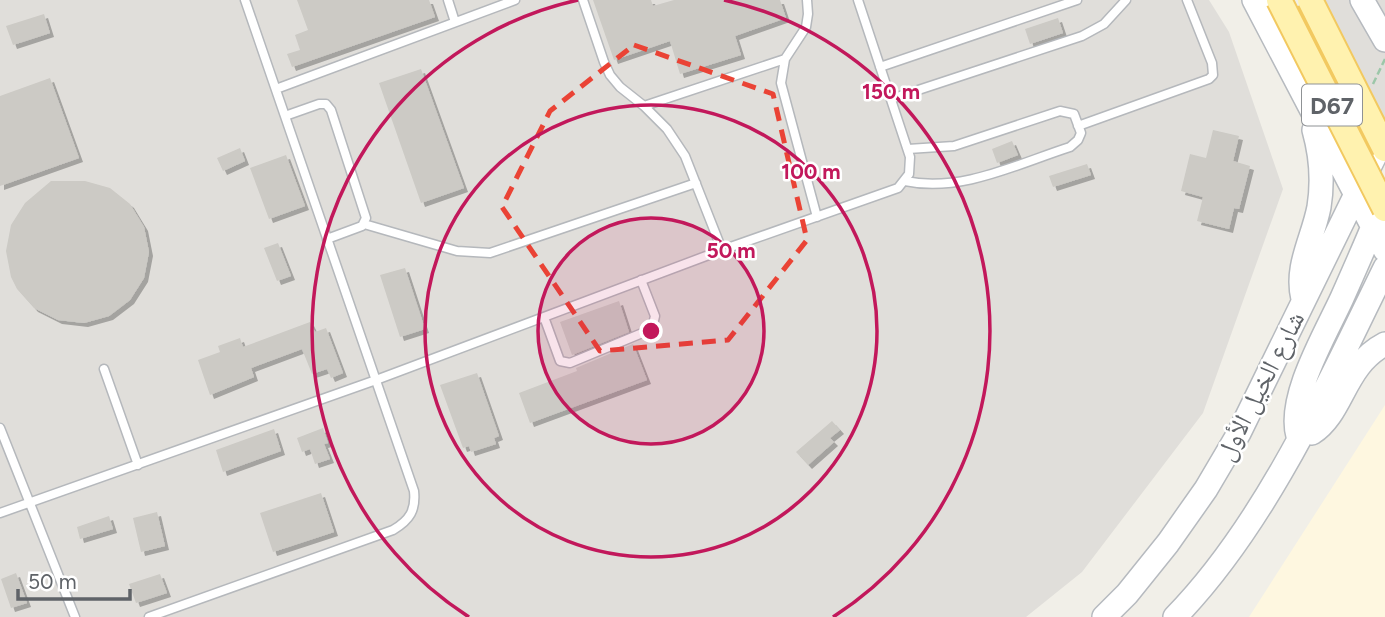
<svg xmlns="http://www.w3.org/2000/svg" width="1385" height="617" viewBox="0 0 1385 617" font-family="Figtree,'Noto Naskh Arabic',sans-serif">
	<defs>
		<filter id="shadow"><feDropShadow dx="4" dy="4" stdDeviation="0" flood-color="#0004"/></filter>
	</defs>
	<rect width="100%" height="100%" fill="#f1efe8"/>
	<path fill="#fef7e0" d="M1385,405V617H1249Z"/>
	<path fill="#e0deda" d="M0,0H1209L1229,32L1283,189L1203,413L1082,572L1026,617H0Z
		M1307,0H1385V144Z"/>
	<path fill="#cccac5" filter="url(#shadow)" d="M297,0H429L435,17L292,67L287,54L300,50L295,35L308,30Z
		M593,0H651L653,6L674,0H780L786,18L735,36L741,55L680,74L670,41L614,60Z
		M44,14L50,33L13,45L6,26Z
		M1058,18L1063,33L1030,44L1025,29Z
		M421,69L464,188L421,203L379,83Z
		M50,78L79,158L0,186V96Z
		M1213,130L1239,136L1233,161L1250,166L1239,209L1234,208L1229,229L1197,221L1203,197L1181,191L1190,154L1206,158Z
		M1012,141L1018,155L997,163L992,149Z
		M240,148L245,161L223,171L217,158Z
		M286,155L305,206L269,219L250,168Z
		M1087,164L1091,175L1053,187L1049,176Z
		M51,181H85L110,188L130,204L144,227L149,252L144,278L130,300L109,316L84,323L58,320L34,308L17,289L11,277L6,251L11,225L25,203Z
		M278,243L291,276L277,281L264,248Z
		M405,268L425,329L400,337L380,275Z
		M619,301L629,332L572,355L560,322Z
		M310,322L315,332L326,328L343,373L331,378L327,369L312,374L302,349L251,368L254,377L210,395L198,360L220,352L218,346L240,338L243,347Z
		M633,344L647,380L530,423L519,393L577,371L576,368Z
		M477,373L499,436L494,438L496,444L471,452L469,446L463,448L440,385Z
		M832,421L840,430L830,438L834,442L808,465L796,452Z
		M323,428L328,443L324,444L330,459L315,464L310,449L302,452L297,438Z
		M274,429L281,451L223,472L216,450Z
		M321,493L334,532L273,552L260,513Z
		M157,512L165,546L141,552L133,518Z
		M109,516L113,529L80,539L77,527Z
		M16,573L27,603L11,608L1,579Z
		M160,574L167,593L136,603L129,584Z"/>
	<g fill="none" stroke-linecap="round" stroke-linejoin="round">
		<g stroke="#b5b8bc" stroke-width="11">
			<path id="lane" d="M448,0L455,22
				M583,0L604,62L610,75L620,87L644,106L667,129L685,156L722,250
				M807,0L808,14L806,27L785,59L781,83L817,217
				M880,67L1077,0
				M276,89L515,0
				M891,99L1082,36L1104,24L1126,0
				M644,106L785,59
				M285,116L319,104H326L331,110L366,218L362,226L327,239
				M1078,126L1209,79L1213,75L1212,63L1187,0
				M905,181C961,193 1017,164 1070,147L1078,140L1081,133L1074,114L1060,111L954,146L908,149
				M364,224L457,251L490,253L696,183
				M544,317L560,361L570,363L652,329L655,316L641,280
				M104,369L138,465
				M0,428L75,617
				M0,513L376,380L722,250L898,188L909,174L910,157L858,0
				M149,617L393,530C410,520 416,510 414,491L245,0"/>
		</g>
		<g stroke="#b6babf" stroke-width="26">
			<path id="secondary" d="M1254,0L1385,250
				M1362,0L1385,40
				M1303,299C1295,266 1313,239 1319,207C1323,182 1321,155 1314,130
				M1312,433C1344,412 1343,366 1385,344
				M1298,436C1287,398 1326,333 1342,298C1354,271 1366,244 1377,217
				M1104,617L1127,594L1168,543L1206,489L1239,433L1385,135
				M1175,617C1266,524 1328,384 1385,268"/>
		</g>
		<path stroke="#9cc7a9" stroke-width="2.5" stroke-dasharray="7 3.5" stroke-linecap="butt" d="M1373,84L1385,59"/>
		<use href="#lane" stroke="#fff" stroke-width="8"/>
		<use href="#secondary" stroke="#fff" stroke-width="23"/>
		<g stroke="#f2c960" stroke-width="28" stroke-linecap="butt">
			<path id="primary-bridge" d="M1279,0L1385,209
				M1310,0L1385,149"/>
		</g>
		<use href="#primary-bridge" stroke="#fff2af" stroke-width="24"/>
	</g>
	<path fill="none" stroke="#ea4335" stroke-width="5" stroke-dasharray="14 9" stroke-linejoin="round" d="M634,45L773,94L807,240L728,340L600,351L502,207L550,111Z"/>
	<circle cx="651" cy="331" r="113" fill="#c2185b" fill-opacity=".12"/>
	<g fill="none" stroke="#c2185b" stroke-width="3.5">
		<circle cx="651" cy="331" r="113"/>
		<circle cx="651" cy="331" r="226"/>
		<path d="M469 617A339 339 0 0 1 578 0M724 0A339 339 0 0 1 833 617"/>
	</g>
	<g text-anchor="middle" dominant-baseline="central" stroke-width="5" stroke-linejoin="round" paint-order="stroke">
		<rect fill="#fff" stroke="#8f9295" stroke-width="2" x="1302" y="84.5" width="60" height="41" rx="5"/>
		<g font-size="24" font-weight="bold" fill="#5f6368">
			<text x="1332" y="105">D67</text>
		</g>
		<g font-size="26" fill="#5f6368" stroke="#fff">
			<text transform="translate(1260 386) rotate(-63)">شارع الخيل الأول</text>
		</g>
	</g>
	<circle cx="651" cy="331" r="10" fill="#c2185b" stroke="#fff" stroke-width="3.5"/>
	<g font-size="21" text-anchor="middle" font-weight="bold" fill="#c2185b" stroke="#fff" stroke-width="5" stroke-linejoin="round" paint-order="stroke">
		<text x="891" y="99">150 m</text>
		<text x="811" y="179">100 m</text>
		<text x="731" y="258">50 m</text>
	</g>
	<path d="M18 589v10h112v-10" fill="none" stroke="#5f6368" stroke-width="3.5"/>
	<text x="28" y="589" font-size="21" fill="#5f6368" stroke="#ffffff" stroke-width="5" paint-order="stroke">50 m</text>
</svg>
